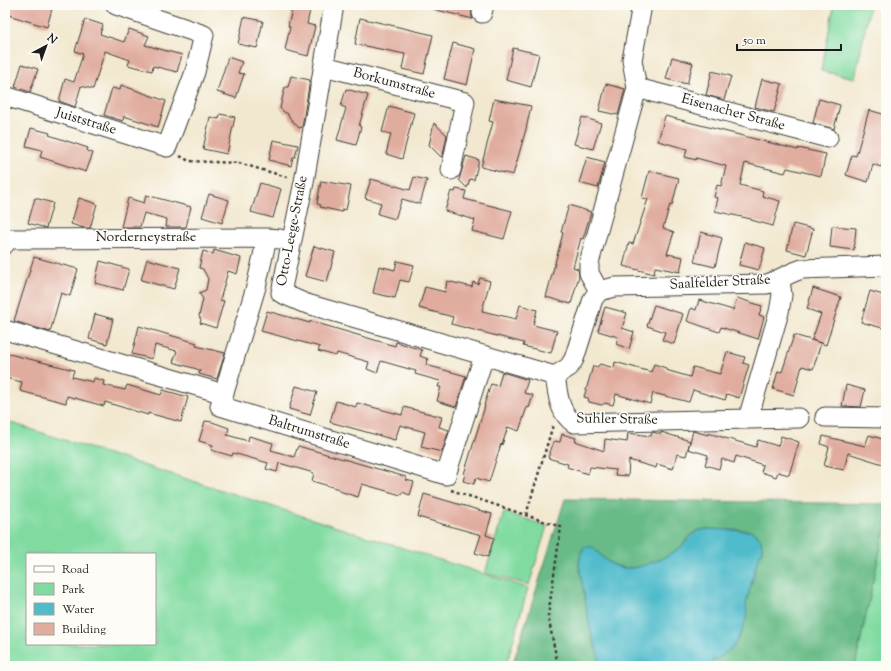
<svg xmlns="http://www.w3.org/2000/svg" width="891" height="671" viewBox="0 0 891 671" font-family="'Sorts Mill Goudy',serif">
	<rect width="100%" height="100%" fill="#fdfcf7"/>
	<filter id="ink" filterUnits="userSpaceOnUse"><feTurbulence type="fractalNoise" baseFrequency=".025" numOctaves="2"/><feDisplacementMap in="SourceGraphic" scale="8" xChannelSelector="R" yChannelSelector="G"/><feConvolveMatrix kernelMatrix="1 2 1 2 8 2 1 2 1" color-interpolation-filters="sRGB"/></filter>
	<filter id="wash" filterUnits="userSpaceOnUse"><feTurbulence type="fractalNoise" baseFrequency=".012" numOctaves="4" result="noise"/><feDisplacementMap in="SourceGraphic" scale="16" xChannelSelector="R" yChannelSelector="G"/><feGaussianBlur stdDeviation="0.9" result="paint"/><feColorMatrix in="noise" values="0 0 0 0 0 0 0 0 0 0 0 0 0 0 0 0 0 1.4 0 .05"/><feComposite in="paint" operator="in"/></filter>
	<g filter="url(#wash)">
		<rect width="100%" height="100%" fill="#f2e8cf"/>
		<path fill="#81dba1" stroke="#4e7c5e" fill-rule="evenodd" d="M834,5H870L855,78L821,71Z
			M5,421L528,588L506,666H5ZM27,554H155V644H27Z
			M504,512L547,526L529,585L485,573Z
			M886,522V666H855Z"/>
		<path fill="#68bb87" stroke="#426c52" d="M565,499L886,504V522L855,666H711L713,660L747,616L746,605L755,568L762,549L761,540L758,535C754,533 748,530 743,530C739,529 733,531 728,531C719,531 709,528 700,530C692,531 686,542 680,548C671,555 663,559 653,562C626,573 612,569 593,547L579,564L590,628L601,666H512Z"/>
		<path fill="#50bbcb" stroke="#366c74" d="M708,529L751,531L758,535L761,540L762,550L755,568L746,605L747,616L741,633L734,646L719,658L713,660L711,666H601L590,628L583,588L579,564L581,553L584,547H593C612,570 626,573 653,562C663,558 672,554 681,547C691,538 692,530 708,529Z"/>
		<g id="blocks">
			<path fill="#e0ac9e" d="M5,5H53L47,27L5,14Z
				M293,5H311L307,24L315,26L308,56L285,50L290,27L288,26Z
				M434,5H473L471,16L473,19L433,9Z
				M244,17L263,21L257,48L238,44Z
				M360,18L433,35L424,74L402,69L405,54L355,44Z
				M85,19L103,25L100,34L124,42L129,29L149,36L145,45L182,55L177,72L153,66L152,71L128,65L130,60L105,51L93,89L81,86L75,107L59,101L65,79L74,82L83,54L75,51Z
				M453,43L475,49L467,85L444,79Z
				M513,48L539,54L531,87L506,80Z
				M228,57L242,62L238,73L244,74L236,98L217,92Z
				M672,57L693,63L687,84L666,79Z
				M22,64L38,69L30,92L15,87Z
				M712,71L731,76L724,100L706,95Z
				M291,76L310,80L302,127L299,128L288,116V114L284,112L280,108L285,87H288Z
				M762,79L782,84L774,112L755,107Z
				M606,84L625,89L618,115L599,111Z
				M121,85L166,101L158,127L124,116L123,121L104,115L112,88L120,90Z
				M346,89L368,95L359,126L361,127L356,145L337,140L346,108L341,106Z
				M494,99L531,106L526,129L513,175L481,167L493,122L489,121Z
				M819,99L840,105L834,129L813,123Z
				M389,106L414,113L402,159L386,154L391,134L382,132Z
				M869,110L886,115V152L881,167L873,164L868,182L846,175L852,155L856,156Z
				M220,114L235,117L227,154L203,149L210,117L219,119Z
				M665,116L798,150V148L826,154L821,176L787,168L785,173L745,163L740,185L763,191L762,196L780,201L773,226L751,220V219L715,211L718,198L714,197L717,185L721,186L726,166L696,158V160L685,157L687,149L658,141Z
				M582,117L601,123L593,149L574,144Z
				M434,123L447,135L443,155L441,157L429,145Z
				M31,128L50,133L49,135L88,148L87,151L93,153L86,172L40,157L42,150L26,146Z
				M273,140L298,145L295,157H293L291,166L269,160Z
				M466,156L479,160L474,180L470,179L467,188L459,180Z
				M587,157L605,162L598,188L579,183Z
				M649,171L679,178L672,206L670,205L663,228L674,232L667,254L683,257L680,272L655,267L654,274L623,266L629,243L633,244L648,199L642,198Z
				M414,177L427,180L420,204L402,199L395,219L378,214L381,203L365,198L371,179L410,190Z
				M321,181L351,186L346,210L342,209V212L320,207L321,205L317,204Z
				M260,183L281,189L273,218L251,212Z
				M456,189L466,191L464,199L512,211L504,239L472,231L475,220L445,211L451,191L455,192Z
				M209,194L229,200L222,223L202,217Z
				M146,195L191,207L186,227H166L167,219L144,213L140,227H121L128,198L144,203Z
				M35,198L53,203L46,228L28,223Z
				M79,198L97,204L90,228H84L71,224Z
				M569,205L591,212L583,239L581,238L573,267L578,269L579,276L571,304L546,297L563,233L561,232Z
				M793,224L813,229L806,255L787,250Z
				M832,226L856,228L854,250L830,247Z
				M701,232L722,238L715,267L694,262Z
				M745,242L765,248L759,270L739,265Z
				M314,246L335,252L327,282L305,276Z
				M214,250L241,258L237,274L228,271L220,300L224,301L216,328L200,323L201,320L199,316L203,299L199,293L206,290L208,279L203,269L199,268L203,251L213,254Z
				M34,257L78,269L70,296L61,293L50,332L14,321Z
				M147,259L180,268L174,289L141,280Z
				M100,261L129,269L123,290L95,283Z
				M397,261L414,265L409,282L400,280L395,298L373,293L379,266L395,270Z
				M480,278L490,281L482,311L516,319L520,305L537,310L533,325L557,331L551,353L523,346L524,343L451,324L453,317L419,308L425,287L445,292L447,281L472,287L473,282L478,284Z
				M813,288L841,297L826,345L812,340L821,314L807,309Z
				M870,291L886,296V329L861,322Z
				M737,298L762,306L759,315L764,317L758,339L721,327L719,332L687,321L691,308L696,310L699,300L733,310Z
				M654,305L683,314L674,344L662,340L665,332L647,326Z
				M605,307L627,313L622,328L634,332L629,349L616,344L618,337L598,331Z
				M267,311L310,323V321L395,346L396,342L422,350L420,356L428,359L426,365L466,376L456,407L437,401L441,387H438L440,381L415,374L416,371L381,361L377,373L367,369L369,362L337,353L336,356L318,351L320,347L261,331Z
				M95,314L113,319L107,344L89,339Z
				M139,326L197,343L196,346L225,353L217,379L199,374L200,370L173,362L177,351L155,345L152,359L132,354Z
				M794,335L821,343L813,369L802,366L794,395L773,389L778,371L782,372Z
				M727,352L745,357L743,363L749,365L739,398L727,394L725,400L693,390L689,402L653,393L650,404L616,394L613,405L605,403L602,405L589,402L588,398L584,397L593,366L597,367L600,364L614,368L615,362L651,372L654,364L666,368V370L690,377L693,367L720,374Z
				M5,353L74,370L72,377L93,382L94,378L104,381L103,385L125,390L127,385L161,395L163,390L188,397L181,422L148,413V415L105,402L104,406L67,396L66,403L20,391L22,382L5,378Z
				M502,372L528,380L524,393L533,395L529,408L527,407L519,431L508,427L502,445L501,444L489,482L476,478L474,484L463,481L465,474H464L485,406L484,405L491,384L498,386Z
				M846,385L865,390L861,407L842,406Z
				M296,386L317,392L310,415L289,409Z
				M336,401L356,407L357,403L402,415L404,407L442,417L439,427L449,430L442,452L421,447L425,432L400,425L395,440L330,422Z
				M205,421L212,422L229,428L227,435L248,441L249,436L273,443L271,450L294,457L298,446L406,477V480L414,482L410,495L402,492L401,495L362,484L358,497L339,491V489L312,481L314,473L279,463L277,472L266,469L268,463L233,453L232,456L211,450L213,445L199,441Z
				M693,431L708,435V433L756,447L758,440L778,446L781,436L799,442L789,475L778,472L776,477L761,472L763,465L736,456L734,463L722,459L719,469L705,465L708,455L688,449Z
				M652,432L661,434V432L690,441L686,456L677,454L673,469L657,464L656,468L629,460L628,476L615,475L616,470L590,467L588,474L567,467L568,464L548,458L554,441L560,442L562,434L576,438L575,441L604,451L605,439L627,442L628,433L651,436Z
				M869,435L886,440V465L848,453L844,470L824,466L829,447L821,444L823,436L865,446Z
				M424,494L492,514L486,535L494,538L488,557L475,553L481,535L418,517Z"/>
		</g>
	</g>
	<g filter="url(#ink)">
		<use href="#blocks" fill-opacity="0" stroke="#3c3b37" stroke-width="1"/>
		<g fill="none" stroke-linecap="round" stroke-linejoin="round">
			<g stroke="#3c3b37" stroke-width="21">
				<path id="minor" d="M334,5L304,182L281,293L304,303L555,376
					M642,5L632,60L637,88L589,263V273L599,291L593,299L574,359L569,367L555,376C558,393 558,412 574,423L748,419L779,312L782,295L780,280
					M482,13L484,5
					M324,66L465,102L451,170
					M637,88L828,138
					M5,96L167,147L195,72L204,35L116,5
					M267,238L256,287L220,406L446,475L484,356
					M5,244L7,239L267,238L280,239
					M599,291L615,287L767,284C779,280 789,273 802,269L886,266
					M5,330L224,394
					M825,417L886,418
					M748,419L799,418"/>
			</g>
			<path stroke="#3c3b37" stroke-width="2.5" stroke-dasharray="3 3" stroke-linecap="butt" d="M180,156L189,161L239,163L290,178
				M451,490L561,527L548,616L558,666
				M526,515L553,425"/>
			<use href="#minor" stroke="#fff" stroke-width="19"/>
		</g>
	</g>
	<g text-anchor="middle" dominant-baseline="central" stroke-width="3" stroke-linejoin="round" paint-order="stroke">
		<g font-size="14" fill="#1c1c1c" stroke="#fdfcf7">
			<text transform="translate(394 84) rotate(15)">Borkumstraße</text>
			<text transform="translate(733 113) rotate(15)">Eisenacher Straße</text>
			<text transform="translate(86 122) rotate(17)">Juiststraße</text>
			<text transform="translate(293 231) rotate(-79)">Otto-Leege-Straße</text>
			<text x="146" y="238">Norderneystraße</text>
			<text transform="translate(720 283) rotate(-3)">Saalfelder Straße</text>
			<text transform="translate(617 420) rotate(1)">Suhler Straße</text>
			<text transform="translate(309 433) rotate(17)">Baltrumstraße</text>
		</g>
	</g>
	<rect width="891" height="671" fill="none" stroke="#fdfcf7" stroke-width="20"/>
	<rect x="26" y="553" width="130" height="92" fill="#fdfcf7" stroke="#a3a29f"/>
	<rect x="34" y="566" width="20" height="6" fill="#ffffff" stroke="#a3a29f"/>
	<text x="62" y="573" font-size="12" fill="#1c1c1c">Road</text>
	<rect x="34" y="583" width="20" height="12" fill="#81dba1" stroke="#a3a29f"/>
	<text x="62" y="593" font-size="12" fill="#1c1c1c">Park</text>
	<rect x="34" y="603" width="20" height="12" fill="#50bbcb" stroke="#a3a29f"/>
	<text x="62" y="613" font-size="12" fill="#1c1c1c">Water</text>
	<rect x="34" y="623" width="20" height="12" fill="#e0ac9e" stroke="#a3a29f"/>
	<text x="62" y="633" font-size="12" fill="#1c1c1c">Building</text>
	<g transform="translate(46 46) rotate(41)" stroke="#fdfcf7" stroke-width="3" paint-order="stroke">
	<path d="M0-3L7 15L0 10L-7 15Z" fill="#1c1c1c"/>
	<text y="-6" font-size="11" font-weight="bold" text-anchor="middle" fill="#1c1c1c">N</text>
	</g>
	<path d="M737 44v6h104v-6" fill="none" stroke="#1c1c1c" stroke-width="2"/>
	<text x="743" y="44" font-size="12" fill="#1c1c1c" stroke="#fdfcf7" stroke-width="3" paint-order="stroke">50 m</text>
</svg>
